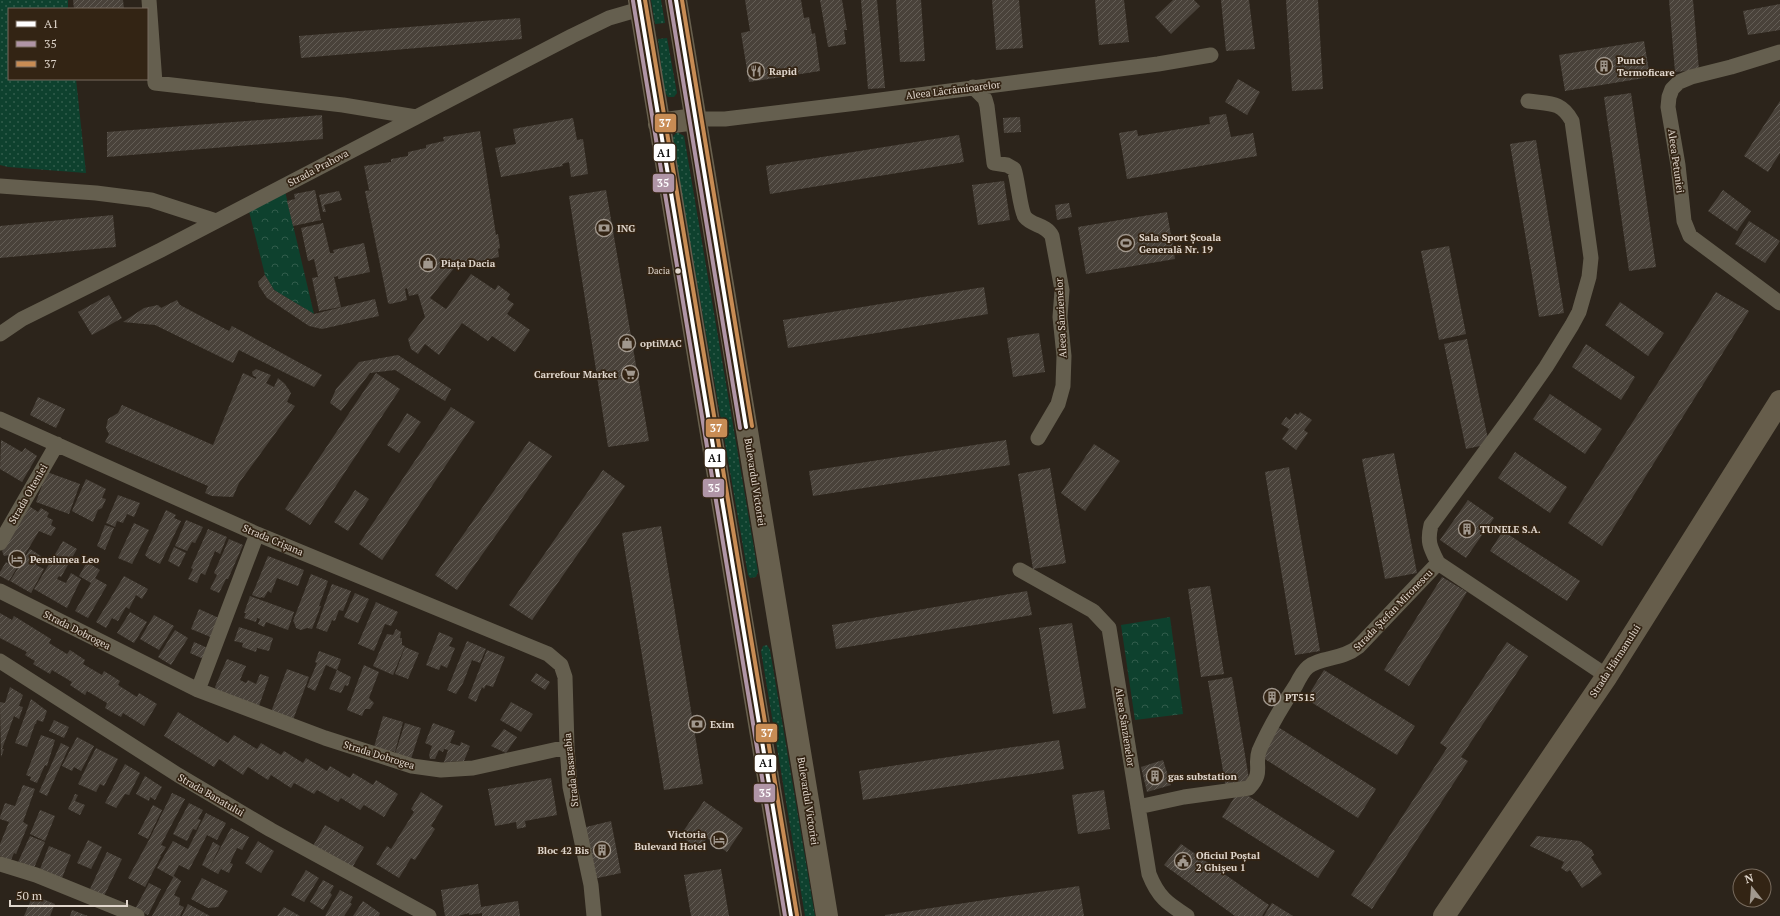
<svg xmlns="http://www.w3.org/2000/svg" width="1780" height="916" viewBox="0 0 1780 916" font-family="'PT Serif',serif">
	<defs>
		<pattern id="grass-dots" width="8" height="8" patternUnits="userSpaceOnUse"><rect width="8" height="8" fill="#0e412e"/><path d="M2 2h.1M6 6h.1" fill="none" stroke="#315c4b" stroke-width="1.8" stroke-linecap="round"/></pattern>
		<pattern id="park-crowns" width="20" height="18" patternUnits="userSpaceOnUse"><rect width="20" height="18" fill="#0e412e"/><path d="M2 6a3 3 0 1 1 6 0M12 15a3 3 0 1 1 6 0" fill="none" stroke="#315c4b"/></pattern>
		<pattern id="building-hatch" width="6" height="6" patternUnits="userSpaceOnUse"><rect width="6" height="6" fill="#49423a"/><path d="M-1 1l2-2M0 6l6-6M5 7l2-2" fill="none" stroke="#635d55"/></pattern>
	</defs>
	<rect width="100%" height="100%" fill="#2c241b"/>
	<path fill="url(#grass-dots)" d="M0,0H68V9H9V79H76L86,173L8,167L0,165Z
		M651,0H661L665,23L655,24Z
		M667,38L677,93L674,97H668L664,91L658,39Z
		M677,132L684,136L758,572L756,577L750,578L748,575L672,138Z
		M767,645L770,650L815,916H805L761,651L763,646Z"/>
	<path fill="url(#park-crowns)" d="M285,191L314,314L274,290L265,275L249,211Z
		M1170,617L1183,714L1135,720L1121,625Z"/>
	<path fill="url(#building-hatch)" d="M73,0H123L124,9H74Z
		M745,0H801L804,18L809,17L812,34L815,33L820,71L749,82L741,33L750,31Z
		M820,0H842L847,30H844L846,44L828,47Z
		M861,0H877L885,88L868,89Z
		M896,0H921L925,61L900,62Z
		M992,0H1019L1023,48L996,50Z
		M1095,0H1124L1129,42L1099,45Z
		M1173,0H1194L1200,6L1171,34L1155,17Z
		M1221,0H1249L1255,49L1226,51Z
		M1286,0H1318L1323,89L1292,91Z
		M1669,0H1693L1699,70L1675,72Z
		M1780,4V30L1748,35L1743,11Z
		M520,18L522,39L301,58L299,36Z
		M1644,41L1650,77L1565,91L1559,55Z
		M1238,79L1260,92L1247,115L1225,102Z
		M1631,93L1656,267L1629,271L1604,97Z
		M1780,101V153L1768,172L1744,156Z
		M1226,114L1231,137L1253,133L1257,156L1127,179L1119,133L1137,130L1138,136L1210,124L1209,117Z
		M322,115L323,139L107,157V132Z
		M1020,117L1021,132L1004,133L1003,118Z
		M573,118L577,140L583,139L588,174L571,177L569,162L562,164L563,166L501,177L495,148L516,144L513,129Z
		M480,131L496,235L498,234L500,248L498,249L499,257L455,267L430,298L446,309L471,274L495,290L498,285L510,294L507,299L514,304L507,314L530,330L515,352L492,336L488,341L462,323L439,355L425,344L418,354L411,349L408,339L425,317L418,294L409,296L407,288L405,289L407,300L390,304L388,303L365,191L373,190H369L364,166L391,162V159L408,156V152L426,148V145L444,141L443,137Z
		M959,135L964,162L770,194L766,166Z
		M1536,140L1564,313L1539,317L1510,144Z
		M1004,181L1010,220L978,225L972,185Z
		M315,190L321,220L293,226L287,201L295,199L294,194Z
		M606,190L649,441L608,447L569,196Z
		M1723,190L1751,211L1737,231L1708,211Z
		M339,191L342,200L324,205L326,212H323L319,195Z
		M1069,203L1072,217L1057,220L1055,205Z
		M1167,212L1175,259L1086,274L1078,227Z
		M113,215L116,247L0,258V226Z
		M1749,221L1780,241L1765,263L1735,244Z
		M323,223L330,253H334L333,250L364,243L370,272L338,279V276L334,277L341,307L319,311L312,278L318,277L314,259L308,261L301,228Z
		M1449,246L1466,334L1439,340L1421,251Z
		M265,275L274,290L314,314L375,299L379,316L322,329L309,326L267,298L259,286L258,282Z
		M984,287L988,314L788,348L783,320Z
		M1716,292L1749,311L1602,546L1568,523Z
		M109,295L122,318L92,335L78,312Z
		M177,300L180,305L229,331L232,326L322,375L314,387L239,350L233,363L155,325L123,322L144,308L158,305L161,308Z
		M1620,302L1664,333L1648,356L1605,325Z
		M1039,333L1045,372L1013,377L1007,338Z
		M1467,339L1489,444L1466,449L1444,344Z
		M1586,344L1635,377L1621,400L1572,367Z
		M398,355L451,389L445,401L395,370L370,373L341,411L330,403L336,389L359,362Z
		M256,369L271,375L266,383L274,387L278,378L285,384L291,393L287,402L295,406L239,483L233,497L212,496L205,493L208,486L105,442L109,434L106,428L108,419L118,413L122,405L213,445L243,373L256,379V377L253,376L252,372Z
		M376,373L400,389L310,525L285,509Z
		M1550,394L1602,429L1585,454L1533,419Z
		M38,397L65,409L56,428L30,415Z
		M451,407L475,422L382,560L359,544Z
		M1300,412L1312,420L1304,430L1308,433L1296,450L1282,439L1289,429L1281,424L1286,417L1290,420L1295,413L1298,415Z
		M407,413L421,422L399,453L387,445Z
		M1,440L22,452L25,448L37,456L22,482L0,469Z
		M1006,440L1010,465L813,496L809,471Z
		M529,441L552,456L457,590L435,575Z
		M1094,444L1120,461L1085,511L1061,493Z
		M1515,452L1567,487L1550,513L1498,478Z
		M1394,453L1417,573L1385,579L1362,459Z
		M1289,467L1320,651L1295,655L1265,472Z
		M1050,468L1066,563L1033,569L1018,474Z
		M603,470L625,486L532,620L509,605Z
		M47,472L80,484L69,514L36,502Z
		M86,479L106,489L102,498L106,499L102,508L98,510L93,522L72,511Z
		M355,490L369,499L348,531L334,522Z
		M118,495L140,503L134,517L127,514L123,523L117,521L115,527L106,523Z
		M1468,500L1494,518L1466,558L1440,540Z
		M29,506L38,512L41,508L49,513L47,517L53,520L51,525L56,528L51,536L39,531L9,581L0,576V572L6,562L9,564L13,557L9,555L4,556L2,551L20,518Z
		M166,510L176,515L174,518L181,521L160,564L148,558L145,555Z
		M186,520L203,527L195,543L192,542L187,551L175,546Z
		M134,523L149,530L132,564L118,558Z
		M105,525L114,528L105,550L97,546Z
		M661,526L703,784L664,790L622,533Z
		M208,529L227,537L220,554L215,551L205,575L201,573L197,583L188,579L193,569L191,568Z
		M1503,531L1580,581L1567,601L1490,551Z
		M229,539L243,545L228,579H226L219,593L210,589L217,575L214,573Z
		M63,541L77,549L61,577L59,576L57,579L66,583L71,573L81,579L67,608L34,589Z
		M174,547L186,553L179,567L168,561Z
		M30,549L41,556L36,565L44,569L31,593L10,581Z
		M268,556L304,570L298,586L277,578L271,593L268,591L264,598L261,597L260,598L252,595Z
		M87,562L100,570L95,578L107,585L88,618L75,611L91,583L79,576Z
		M311,574L328,581L319,606H321L312,629L307,628L301,630L296,628L294,622L293,621Z
		M124,576L148,589L142,599L136,595L129,609L126,607L118,621L112,618L106,628L96,622Z
		M1442,577L1467,592L1409,686L1384,670Z
		M332,584L351,591L343,611L339,610L335,621L332,620L327,632L316,628Z
		M1210,586L1224,674L1201,677L1188,589Z
		M1027,591L1032,615L836,649L832,625Z
		M355,593L369,599L358,623L344,617Z
		M250,596L294,612L288,630L266,622L264,627L258,624L260,619L257,618L256,622L244,618L246,613H244Z
		M376,602L398,612L391,626L385,624L374,651L358,644Z
		M199,609L221,619L213,638L191,629Z
		M130,612L147,622L134,643L117,633Z
		M0,613L12,620L14,616L51,639L49,643L67,654L70,650L85,660L83,664L102,675L104,671L120,681L118,685L137,697L139,693L157,704L144,726L123,713L121,717L110,711L105,708L107,703L87,691L85,695L70,685L72,682L52,670L50,674L33,664L35,661L25,655L27,652L0,638Z
		M154,615L174,626L159,650L140,639Z
		M1072,623L1086,708L1053,714L1039,628Z
		M239,627L273,638L269,651L257,648L256,652L242,647L243,643L234,641Z
		M396,629L401,632L400,638H402V645L405,646L393,675L373,666L387,634L393,635Z
		M175,630L188,638L171,665L158,657Z
		M439,632L453,638L449,646L455,648L447,668L441,665L439,670L426,665Z
		M467,641L486,649L480,663L472,660L463,683L456,694L447,690Z
		M194,642L210,649L206,660L190,653Z
		M1507,642L1528,656L1461,757L1468,761L1372,909L1351,895L1447,748L1440,743Z
		M405,647L419,653L408,679L395,674Z
		M487,650L505,657L493,687L486,685L484,689L482,687L476,702L468,698Z
		M319,651L341,659L337,670L326,665L315,691L307,687L317,663L315,662Z
		M227,659L246,666L240,680L246,683L248,680L256,684L260,674L269,677L259,706L217,691L215,687Z
		M364,665L379,672L369,698L374,703L370,709H365L362,716L347,710Z
		M287,669L309,677L293,720L271,712Z
		M337,670L351,677L348,686L345,685L341,693L329,689Z
		M1324,670L1415,726L1397,755L1306,699Z
		M536,673L550,682L545,690L531,681Z
		M1232,677L1250,785L1226,789L1208,681Z
		M10,687L23,695L19,706L23,707L19,719L14,716L2,749H4L1,757L0,702L5,703Z
		M1278,691L1279,703L1266,704L1264,692Z
		M31,699L47,711L43,722L37,720L36,724H35L27,747L15,743Z
		M511,702L533,714L521,732L500,720Z
		M178,712L228,743L234,735L257,749L261,743L281,755L284,751L303,763L306,758L327,771L330,766L350,778L353,773L373,785L376,780L398,794L384,817L364,805L360,810L341,798L338,802L317,790L314,794L294,783L291,788L271,775L268,780L248,767L243,775L219,759L214,767L164,736Z
		M383,716L403,722L395,752L392,751L391,753L374,747Z
		M54,720L69,727L64,738L49,731Z
		M405,723L421,728L411,759L395,754Z
		M433,723L455,731L450,743L460,746L461,742L470,746L464,761L444,762L448,750L444,749L443,752L439,750L435,759H430L429,755L432,746L425,743Z
		M1278,727L1376,789L1358,818L1260,756Z
		M504,729L517,737L506,753L491,746Z
		M41,735L55,740L47,766L45,765L37,783L30,780L31,777L26,775Z
		M77,737L94,746L81,771L74,767L72,771L62,766Z
		M1059,740L1064,769L863,800L859,771Z
		M61,743L69,747L47,796L39,792Z
		M96,748L118,759L104,786L100,784L96,792L78,784Z
		M1163,760L1171,785L1147,792L1141,767Z
		M125,764L140,773L129,795L125,794L116,808L105,803Z
		M145,776L162,787L155,800L150,797L149,801L136,794Z
		M551,778L557,815L525,821L526,827L517,829L516,822L495,826L488,789Z
		M23,785L35,789L23,822L28,825L16,854L14,853L11,860L0,856V844L9,822L0,819V817L5,803L15,806Z
		M1104,790L1110,829L1078,834L1072,795Z
		M1239,790L1335,851L1318,878L1222,817Z
		M421,792L443,806L431,826L435,829L415,860L411,858L399,878L376,864L387,846L391,849L414,812L411,809Z
		M172,793L185,799L161,845L166,847L160,856H161L145,887L128,878L149,840Z
		M75,794L78,795L75,801L85,805L80,815L68,809Z
		M704,801L743,828L727,852L707,838L699,849L680,836Z
		M189,803L203,810L198,819L201,820L196,830L193,829L187,841L173,834Z
		M153,805L162,810L148,839L138,834Z
		M40,810L55,816L45,841L30,834Z
		M206,813L226,823L217,840L207,835L189,870L179,865L173,877L157,868L173,841L188,849Z
		M611,821L621,873L593,879L582,828Z
		M325,825L364,847L352,868L313,846Z
		M231,828L249,837L242,850L237,848L230,863L233,864L229,873L221,869L218,874L209,869Z
		M30,836L45,842L34,868L18,862Z
		M1537,836L1580,841L1592,850L1594,855L1591,857L1602,874L1582,888L1570,870L1567,872L1561,868L1564,862L1530,846Z
		M88,840L102,847L91,869L77,863Z
		M258,841L274,851L261,873L245,863Z
		M213,842L220,846L209,869L202,865Z
		M1181,844L1269,905L1262,916H1235L1164,865Z
		M49,846L71,855L62,878L40,869Z
		M107,852L122,859L104,896L90,889Z
		M721,869L729,916H691L684,875Z
		M306,870L319,878L304,902L291,895Z
		M174,876L181,881L174,895L180,898L179,905L184,907L180,916H152Z
		M202,878L228,891L218,907L208,908L191,899Z
		M323,880L334,886L330,893L332,895L323,910L310,902Z
		M149,883L161,889L148,915L135,909Z
		M478,884L481,907L518,901L520,916H482V913L469,915V913L458,916H445L441,890Z
		M1079,886L1084,916H885V915Z
		M340,890L353,897L350,903L352,904L344,916H325Z
		M33,895L55,904L50,916H24Z
		M363,901L380,913L379,916H353Z
		M1272,903L1293,916H1264Z
		M188,904L210,916H182Z
		M284,907L300,916H277Z
		M72,910L88,916H70Z"/>
	<g fill="none" stroke-linecap="round" stroke-linejoin="round">
		<path stroke="#655f4f" stroke-width="15" d="M149,0L155,83L343,105L416,117
			M1780,52L1731,67L1691,77L1679,82L1672,89L1669,97L1668,107L1678,165L1684,221L1690,236L1780,303
			M973,87L985,99L987,106L994,163L1007,165L1014,169C1018,180 1020,210 1025,217C1032,226 1046,224 1052,236L1062,290L1060,317L1064,356L1063,386L1058,404L1038,438
			M1528,101C1550,104 1561,101 1572,121L1591,258L1589,277L1579,312L1572,325L1546,367L1518,407L1431,525C1427,542 1430,547 1438,563L1607,676
			M695,119H725L857,103L1158,64L1211,55
			M0,186L96,193L151,200L216,221
			M0,334L22,319L161,250L572,36L609,18L640,9
			M0,419L257,534L548,654L561,665L565,677L567,747L570,787L591,885L594,916
			M0,543L57,444
			M1020,570L1093,611L1109,628L1149,874C1158,897 1167,903 1187,916
			M0,591L198,690L325,738L412,766L441,770L473,768L567,747
			M0,661L178,775L271,830L429,916
			M198,690L257,534
			M1138,807L1184,797L1249,788C1264,773 1254,765 1259,751C1269,728 1282,706 1296,685C1299,679 1303,671 1308,667C1320,657 1342,660 1358,647L1438,563
			M0,864L36,875L137,916"/>
		<path stroke="#68604e" stroke-width="22" d="M639,0L791,916
			M676,0L827,916
			M659,124L695,119"/>
		<path stroke="#665d4b" stroke-width="22" d="M1444,916L1607,676L1780,401"/>
		<g stroke="#332414" stroke-width="7">
			<path id="bus-1" d="M639,0L791,916
				M676,0L746,427"/>
		</g>
		<g stroke="#332414" stroke-width="7">
			<path id="bus-2" d="M633,1L785,916
				M670,1L740,428"/>
		</g>
		<g stroke="#332414" stroke-width="7">
			<path id="bus-3" d="M645,0L797,915
				M682,0L752,426"/>
		</g>
		<use href="#bus-1" stroke="#fff" stroke-width="4"/>
		<use href="#bus-2" stroke="#b095a6" stroke-width="4"/>
		<use href="#bus-3" stroke="#c88c54" stroke-width="4"/>
	</g>
	<defs>
		<g id="building-ring" transform="scale(0.9)"><circle r="9.5" fill="#332414" stroke="#a1988e" stroke-width="1.5"/><path d="M-4-6H4V6H1V3H-1V6H-4ZM-2.5-4.3h1.7v1.8h-1.7ZM.8-4.3h1.7v1.8H.8ZM-2.5-1h1.7V.8h-1.7ZM.8-1h1.7V.8H.8Z" fill="#a1988e"/></g>
		<g id="restaurant-ring" transform="scale(0.9)"><circle r="9.5" fill="#332414" stroke="#a1988e" stroke-width="1.5"/><path d="M-5-6h1v4h1v-4h1v4h1v-4h1v5L-1.5 .5V6h-2V.5L-5-1ZM5-6V6H3V1.5H1.5Q1.5-4 5-6Z" fill="#a1988e"/></g>
		<g id="bank-ring" transform="scale(0.9)"><circle r="9.5" fill="#332414" stroke="#a1988e" stroke-width="1.5"/><path d="M-6-4H6V4H-6ZM0-2.3a2.3 2.3 0 1 0 0 4.6a2.3 2.3 0 1 0 0-4.6Z" fill="#a1988e"/></g>
		<g id="stadium-ring" transform="scale(0.9)"><circle r="9.5" fill="#332414" stroke="#a1988e" stroke-width="1.5"/><path d="M0-5a6.5 5 0 1 0 0 10a6.5 5 0 1 0 0-10ZM-3.5-1.8h7v3.6h-7Z" fill="#a1988e"/></g>
		<g id="shop-ring" transform="scale(0.9)"><circle r="9.5" fill="#332414" stroke="#a1988e" stroke-width="1.5"/><path d="M-5-2.5h2.3a2.7 3.5 0 0 1 5.4 0H5L5.5 6h-11ZM-1.5-2.5h3a1.5 2.3 0 0 0-3 0Z" fill="#a1988e"/></g>
		<g id="supermarket-ring" transform="scale(0.9)"><circle r="9.5" fill="#332414" stroke="#a1988e" stroke-width="1.5"/><path d="M-6-5.5h2.5l.6 2H6L4.5 2H-2.5L-4.4-4H-6ZM-1.5 3.2a1.3 1.3 0 1 0 .1 0ZM3 3.2a1.3 1.3 0 1 0 .1 0Z" fill="#a1988e"/></g>
		<g id="hotel-ring" transform="scale(0.9)"><circle r="9.5" fill="#332414" stroke="#a1988e" stroke-width="1.5"/><path d="M-6-4.5h1.5V1H6V5H4.5V3h-9V5H-6ZM-4 0a1.8 1.8 0 1 1 3.6 0ZM.5 0V-2.5h3Q6-2.5 6 0Z" fill="#a1988e"/></g>
		<g id="civic-ring" transform="scale(0.9)"><circle r="9.5" fill="#332414" stroke="#a1988e" stroke-width="1.5"/><path d="M-.6-6.5H3V-4.5H.6V-3L4-1V1h2V6H-6V1h2V-1L-.6-3ZM-1.2 2.5V6h2.4V2.5Z" fill="#a1988e"/></g>
	</defs>
	<g fill-rule="evenodd">
		<use href="#building-ring" x="1604" y="66"/>
		<use href="#restaurant-ring" x="756" y="71"/>
		<use href="#bank-ring" x="604" y="228"/>
		<use href="#stadium-ring" x="1126" y="243"/>
		<use href="#shop-ring" x="428" y="263"/>
		<use href="#shop-ring" x="627" y="343"/>
		<use href="#supermarket-ring" x="630" y="374"/>
		<use href="#building-ring" x="1467" y="529"/>
		<use href="#hotel-ring" x="17" y="559"/>
		<use href="#building-ring" x="1272" y="697"/>
		<use href="#bank-ring" x="697" y="724"/>
		<use href="#building-ring" x="1155" y="776"/>
		<use href="#hotel-ring" x="719" y="840"/>
		<use href="#building-ring" x="602" y="850"/>
		<use href="#civic-ring" x="1183" y="861"/>
	</g>
	<circle fill="#e0d6cc" stroke="#332414" stroke-width="1.5" cx="678" cy="271" r="3.5"/>
	<g text-anchor="middle" dominant-baseline="central" stroke-width="3.5" stroke-linejoin="round" paint-order="stroke">
		<g font-size="9" fill="#e0d6cc" stroke="#332414" text-anchor="end">
			<text x="670" y="271">Dacia</text>
		</g>
		<g font-size="10" font-weight="bold" fill="#e0d6cc" stroke="#332414" text-anchor="start">
			<text x="1617" y="60">Punct<tspan x="1617" dy="12">Termoficare</tspan></text>
			<text x="769" y="71">Rapid</text>
			<text x="617" y="228">ING</text>
			<text x="1139" y="237">Sala Sport Școala<tspan x="1139" dy="12">Generală Nr. 19</tspan></text>
			<text x="441" y="263">Piața Dacia</text>
			<text x="640" y="343">optiMAC</text>
			<text x="617" y="374" text-anchor="end">Carrefour Market</text>
			<text x="1480" y="529">TUNELE S.A.</text>
			<text x="30" y="559">Pensiunea Leo</text>
			<text x="1285" y="697">PT515</text>
			<text x="710" y="724">Exim</text>
			<text x="1168" y="776">gas substation</text>
			<text x="706" y="834" text-anchor="end">Victoria<tspan x="706" dy="12">Bulevard Hotel</tspan></text>
			<text x="589" y="850" text-anchor="end">Bloc 42 Bis</text>
			<text x="1196" y="855">Oficiul Poștal<tspan x="1196" dy="12">2 Ghișeu 1</tspan></text>
		</g>
		<g font-size="10" fill="#e0d6cc" stroke="#332414">
			<text transform="translate(953 90) rotate(-7)">Aleea Lăcrămioarelor</text>
			<text transform="translate(1676 161) rotate(82)">Aleea Petuniei</text>
			<text transform="translate(318 168) rotate(-28)">Strada Prahova</text>
			<text transform="translate(1061 318) rotate(-93)">Aleea Sânzienelor</text>
			<text transform="translate(755 482) rotate(81)">Bulevardul Victoriei</text>
			<text transform="translate(28 494) rotate(-60)">Strada Olteniei</text>
			<text transform="translate(273 540) rotate(23)">Strada Crișana</text>
			<text transform="translate(1393 610) rotate(-46)">Strada Ștefan Mironescu</text>
			<text transform="translate(77 630) rotate(27)">Strada Dobrogea</text>
			<text transform="translate(1615 661) rotate(-57)">Strada Hărmanului</text>
			<text transform="translate(1125 727) rotate(81)">Aleea Sânzienelor</text>
			<text transform="translate(379 755) rotate(17)">Strada Dobrogea</text>
			<text transform="translate(571 770) rotate(-96)">Strada Basarabia</text>
			<text transform="translate(211 795) rotate(30)">Strada Banatului</text>
			<text transform="translate(808 801) rotate(81)">Bulevardul Victoriei</text>
		</g>
	</g>
	<g stroke="#332414" stroke-width="1.5">
		<rect x="654" y="113" width="23" height="20" rx="4" fill="#c88c54"/>
		<rect x="653" y="143" width="23" height="19" rx="4" fill="#fff"/>
		<rect x="652" y="173" width="23" height="20" rx="4" fill="#b095a6"/>
		<rect x="705" y="418" width="23" height="20" rx="4" fill="#c88c54"/>
		<rect x="704" y="448" width="22" height="20" rx="4" fill="#fff"/>
		<rect x="702" y="478" width="23" height="20" rx="4" fill="#b095a6"/>
		<rect x="755" y="723" width="23" height="20" rx="4" fill="#c88c54"/>
		<rect x="754" y="754" width="23" height="19" rx="4" fill="#fff"/>
		<rect x="753" y="783" width="23" height="20" rx="4" fill="#b095a6"/>
	</g>
	<g font-size="11" text-anchor="middle" font-weight="bold" fill="#fff">
		<text x="665" y="127">37</text>
		<text x="663" y="187">35</text>
		<text x="716" y="432">37</text>
		<text x="714" y="492">35</text>
		<text x="767" y="737">37</text>
		<text x="765" y="797">35</text>
	</g>
	<g font-size="11" text-anchor="middle" font-weight="bold" fill="#111">
		<text x="664" y="157">A1</text>
		<text x="715" y="462">A1</text>
		<text x="766" y="767">A1</text>
	</g>
	<rect x="8" y="8" width="140" height="72" fill="#332414" stroke="#786b5e"/>
	<rect x="16" y="21" width="20" height="6" fill="#ffffff" stroke="#786b5e"/>
	<text x="44" y="28" font-size="12" fill="#e0d6cc">A1</text>
	<rect x="16" y="41" width="20" height="6" fill="#b095a6" stroke="#786b5e"/>
	<text x="44" y="48" font-size="12" fill="#e0d6cc">35</text>
	<rect x="16" y="61" width="20" height="6" fill="#c88c54" stroke="#786b5e"/>
	<text x="44" y="68" font-size="12" fill="#e0d6cc">37</text>
	<g transform="translate(1752 888) rotate(343)"><circle r="19" fill="#332414" stroke="#786b5e"/>
	<path d="M0-3L7 15L0 10L-7 15Z" fill="#a1988e"/>
	<text y="-6" font-size="11" font-weight="bold" text-anchor="middle" fill="#e0d6cc">N</text>
	</g>
	<path d="M10 900v6h117v-6" fill="none" stroke="#e0d6cc" stroke-width="2"/>
	<text x="16" y="900" font-size="12" fill="#e0d6cc" stroke="#332414" stroke-width="3" paint-order="stroke">50 m</text>
</svg>
